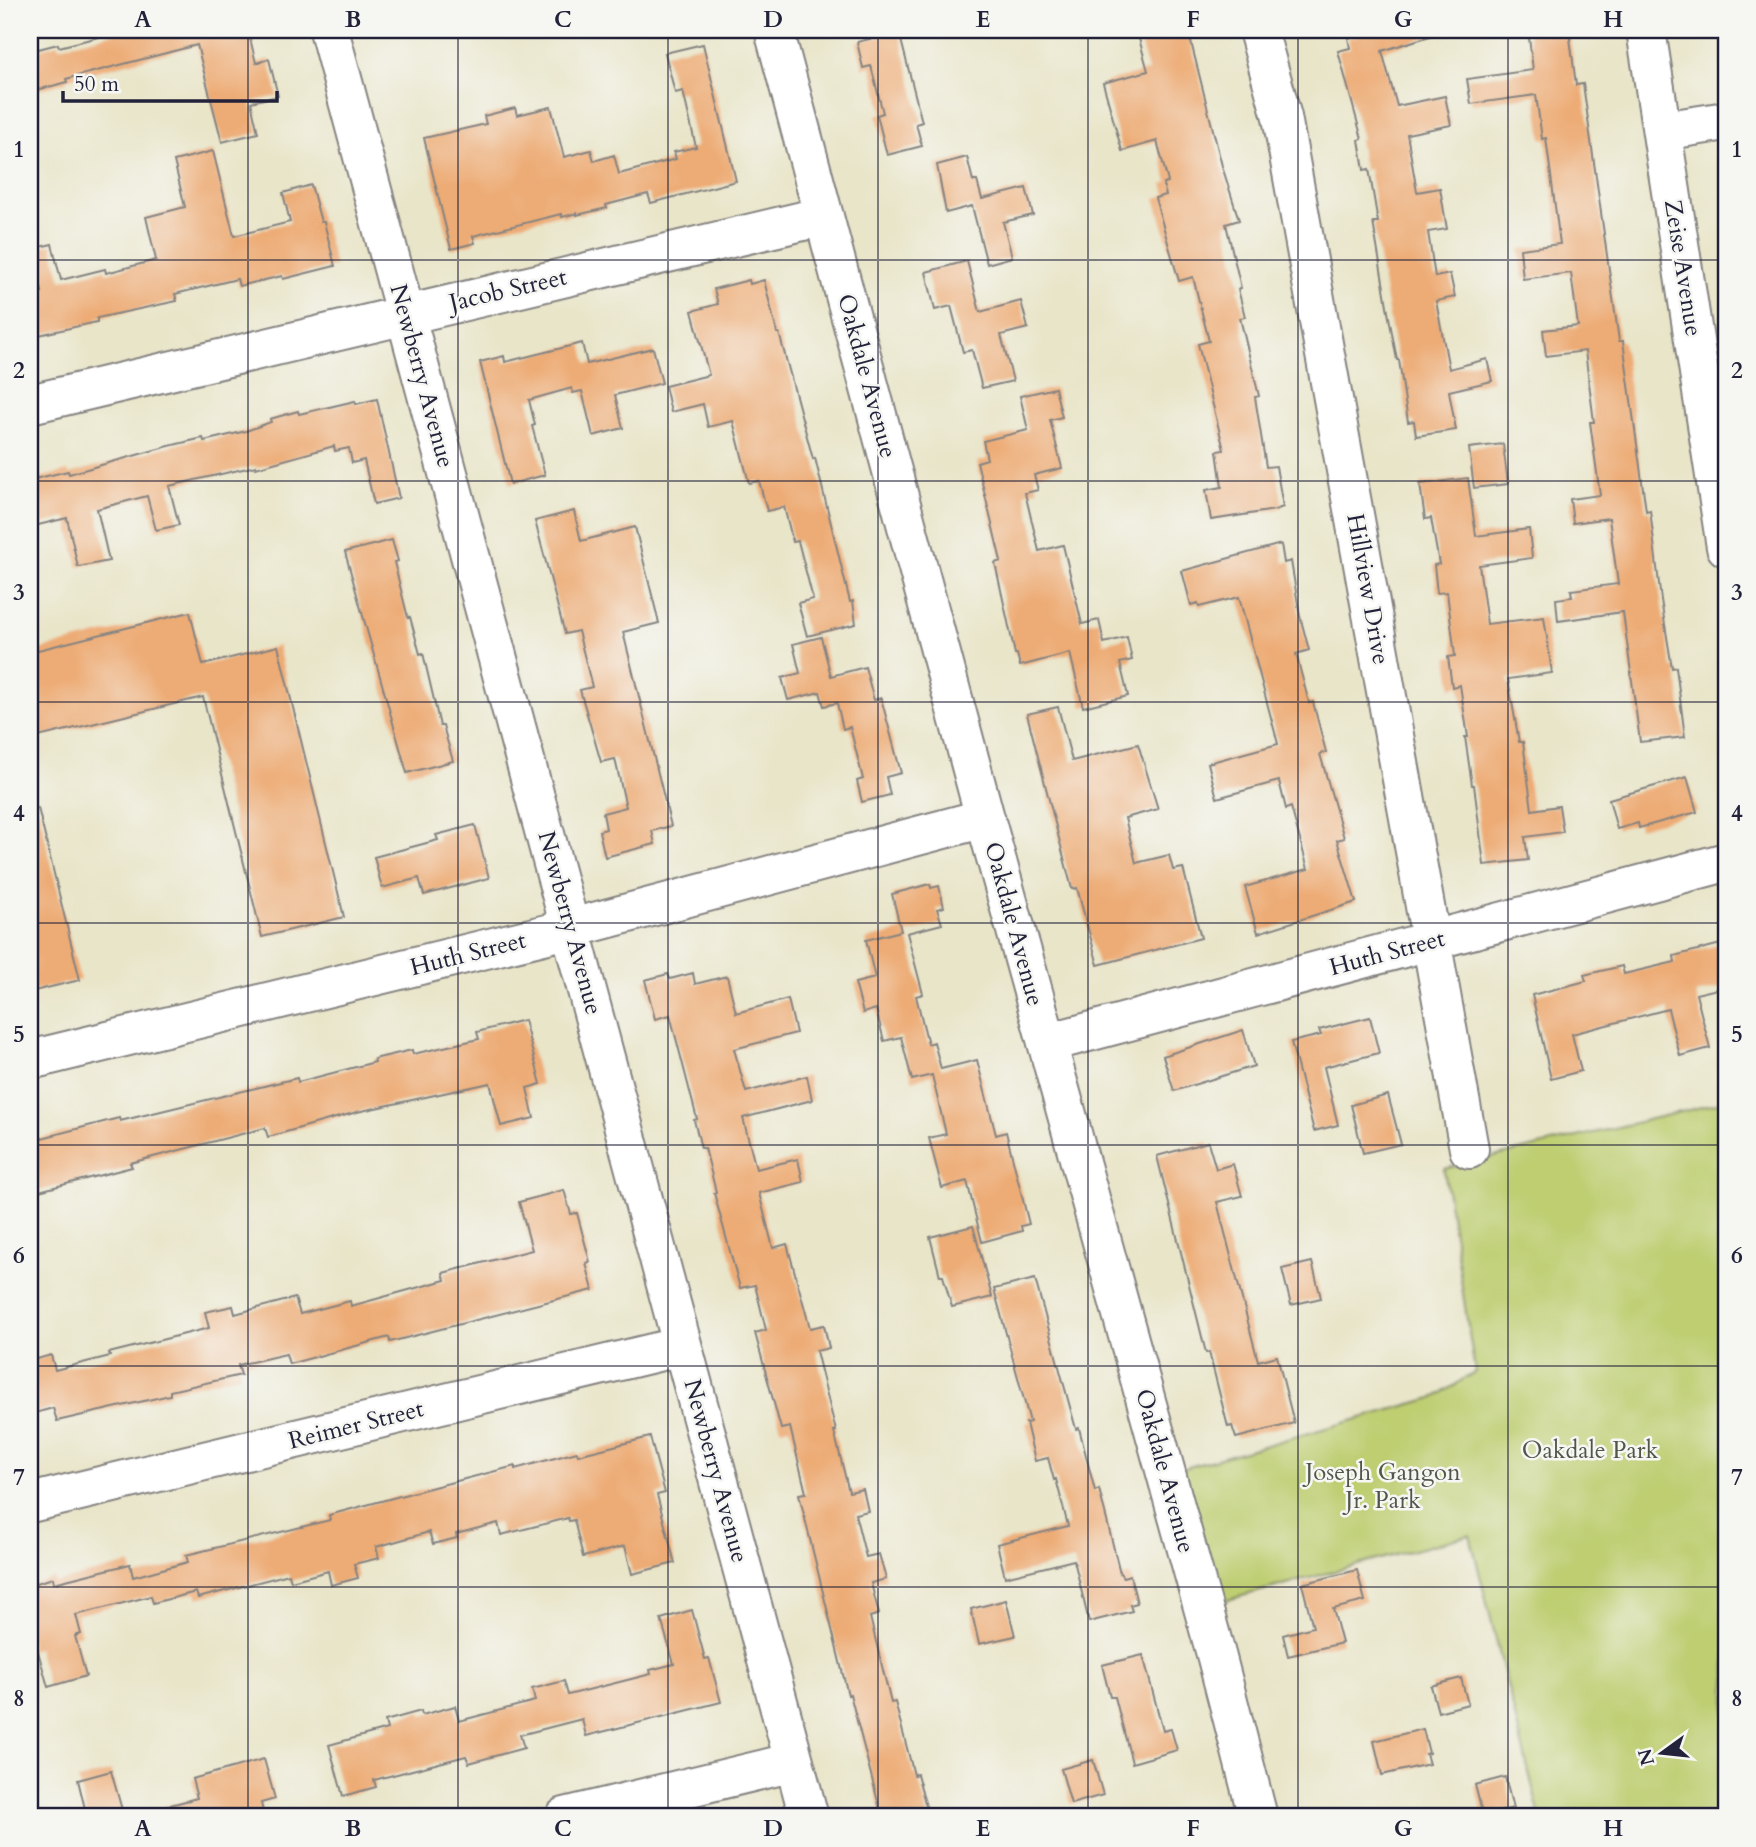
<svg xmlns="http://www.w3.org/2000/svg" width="1756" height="1847" viewBox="0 0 1756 1847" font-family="Cardo,serif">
	<rect width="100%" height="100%" fill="#f6f6f2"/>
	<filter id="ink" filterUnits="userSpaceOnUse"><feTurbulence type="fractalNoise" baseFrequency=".0143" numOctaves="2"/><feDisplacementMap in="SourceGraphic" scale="14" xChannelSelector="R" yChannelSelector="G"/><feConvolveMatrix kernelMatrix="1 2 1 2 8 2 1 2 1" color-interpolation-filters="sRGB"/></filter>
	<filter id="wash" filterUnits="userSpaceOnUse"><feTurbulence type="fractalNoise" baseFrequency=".00686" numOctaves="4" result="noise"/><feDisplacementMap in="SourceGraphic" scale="28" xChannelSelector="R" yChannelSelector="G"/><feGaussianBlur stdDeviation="1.57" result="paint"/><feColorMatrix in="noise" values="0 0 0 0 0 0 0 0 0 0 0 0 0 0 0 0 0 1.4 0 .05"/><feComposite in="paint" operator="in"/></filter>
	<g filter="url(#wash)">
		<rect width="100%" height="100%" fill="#e9e5c9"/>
		<path fill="#bece71" stroke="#707856" stroke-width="2" d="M1726,1101V1817H1540L1470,1535L1216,1603L1181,1469L1436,1397L1475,1372L1444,1169Z"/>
		<g id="blocks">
			<path fill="#edab75" d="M126,30H248L256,63L269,59L278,96L251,102L258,133L222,142L197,45L66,79L67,82L30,92V51L58,44L59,47Z
				M1159,30H1188L1222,166L1239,220L1226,224L1241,288L1238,289L1245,317L1240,318L1259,396L1255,397L1266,467L1276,466L1283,507L1275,510L1211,520L1206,490L1222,487L1217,451L1224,450L1198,344L1209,341L1193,277L1179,281L1155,198L1166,195L1163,184L1168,182L1157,141L1122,151L1103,83L1148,71L1138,35Z
				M1378,30H1431L1433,35L1382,51L1397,106L1445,96L1451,125L1407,134L1417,192L1440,188L1447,229L1428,232L1435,277L1450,274L1455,297L1436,301L1449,369L1487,359L1492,381L1449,391L1456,430L1416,436L1414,421L1408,422L1399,360H1397L1388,312L1373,222H1378L1369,169L1364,170L1359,140L1362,139L1338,51L1350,48L1348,38Z
				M1528,30H1569L1576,85L1583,84L1619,341H1623L1646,511L1650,510L1661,600L1672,668L1676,667L1685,737L1640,742L1623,612L1558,621L1556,599L1572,597L1571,590L1618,584L1609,518L1573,523L1570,499L1600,495L1590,422H1594L1585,351L1546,356L1543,330L1578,326L1571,273L1523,279L1520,249L1560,244L1546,138L1542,139L1536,95L1471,104L1467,79L1533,70Z
				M899,32L922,122L916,124L922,146L887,155L877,115L883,113L871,66L863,68L857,42Z
				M703,44L736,181L651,203L648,194L606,205L607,208L577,215V213L562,217L561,214L473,236L475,243L451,249L424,138L486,124L484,116L515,108L517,115L551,107L564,157L591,150L594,161L614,155L619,174L676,159L674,152L696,147L683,91L675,93L665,53Z
				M213,151L234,236L290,222L283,193L311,185L321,222H324L335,266L283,279L282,276L239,286L237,279L175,294L177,301L97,318V322L30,337V295L42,292L31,249L52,244L61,280L105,269L106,273L156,260L146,217L185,207L174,161Z
				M967,157L973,181H977L982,199L1026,188L1033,215L1003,222L1012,257L987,264L972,206L946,213L937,165Z
				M967,261L980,312L1021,301L1028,328L1001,335L1013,381L982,388L972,350L963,352L951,306L935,310L926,272Z
				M749,280L750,284L764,280L777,333H779L813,459L815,458L850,602L853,601L856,624L807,636L798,603L813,599L798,541L793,542L784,507L767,511L759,481L749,483L733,421L708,427L703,404L671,412L665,386L709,375L692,311L718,304L714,289Z
				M582,343L587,364L653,348L662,383L615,395L623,428L593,436L582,391L573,393L572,388L529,400L535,425L532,426L545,475L510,484L480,362L504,356L505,362Z
				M1055,388L1062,417L1050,420L1062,468L1034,475L1038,490L1025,493L1039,551L1063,545L1082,624L1099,620L1104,643L1127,637L1132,660L1120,663L1128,696L1083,707L1070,653L1020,666L1017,654H1015L995,563L1001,561L977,462L987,459L983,441L1028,430L1020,396Z
				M377,399L399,498L374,504L364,460L352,463L349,448L335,451L334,446L256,468V466L169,486L179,525L156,530L147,496L97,509L109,561L78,567L67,518L30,527V480L68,471L69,474L169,446L203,438L204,441L246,431L271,422L270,419L298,411L299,414L355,401L356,404Z
				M1503,444L1508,484L1474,488L1469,448Z
				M1468,478L1476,536L1529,529L1532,558L1479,565L1487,624L1544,617L1552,673L1508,679L1519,742H1523L1532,810L1559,806L1563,832L1525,837L1528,860L1484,865L1474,785H1472L1465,737H1468L1460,685L1452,687L1448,657L1455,656L1447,592L1437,593L1434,565L1439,564L1431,518L1425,519L1420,484Z
				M574,511L581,541L635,527L659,623L623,632L671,826L652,831L655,844L605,857L599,831L606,829L603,813L626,807L615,759L601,762L580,690L592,687L578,631L565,634L535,521Z
				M392,540L398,561L394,562L408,618L410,617L420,654L423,653L440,726H443L453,761L407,773L345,552Z
				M1281,544L1284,563L1291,561L1300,616L1309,650L1296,654L1309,703L1313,702L1326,752L1320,754L1344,838L1337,840L1356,902L1258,933L1245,887L1308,869L1291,807L1286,809L1279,781L1217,798L1208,763L1278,744L1239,597L1199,607L1198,603L1191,605L1182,571Z
				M190,612L203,665L278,646L344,917L262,937L203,697L30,739V652Z
				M821,637L831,676L865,667L874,700L881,698L901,773L886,777L890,795L862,802L857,781L863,779L850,727L843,729L837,703L824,706L820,692L788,700L782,678L800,673L793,644Z
				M1058,707L1072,761L1138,744L1158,809L1125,818L1136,863L1169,855L1173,870L1183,868L1201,938L1098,965L1077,888L1072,889L1027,714Z
				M1687,777L1697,812L1639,828L1638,823L1617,829L1609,799Z
				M38,808L80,980L30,992V809Z
				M475,825L489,878L424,895L419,878L382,888L374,857L438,840L436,835Z
				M930,884L931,888L939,886L944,907L937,909L942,924L907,933L923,994L916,996L928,1044L934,1042L941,1069L977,1060L996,1135L1006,1132L1029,1224L1021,1226L1022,1231L982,1242L967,1181L942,1188L929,1138L946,1134L932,1075L912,1080L901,1037L884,1041L876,1009L863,1013L855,983L875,978L866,940L901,931L892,894Z
				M1721,944L1726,964V987L1696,994L1710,1048L1680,1056L1668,1009L1572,1034L1581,1071L1551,1079L1532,995L1586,981L1584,975L1622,966L1624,974L1675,962L1674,956Z
				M693,973L695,984L727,976L736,1013L788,999L796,1033L734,1049L746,1092L807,1076L812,1100L743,1118L756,1169L798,1159L803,1182L759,1193L773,1248L787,1244L810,1328L824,1325L829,1348L816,1351L836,1431H834L849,1492L863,1489L868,1511L855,1514L866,1557L879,1554L886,1579L871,1583L879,1614L870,1617L891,1703L895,1702L914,1775L917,1774L929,1817H882L850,1694L848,1695L799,1494L806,1493L790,1427L781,1429L755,1333L766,1330L755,1285L740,1288L714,1193L716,1192L705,1148H701L694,1120L697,1119L670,1015L655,1019L645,980L668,974L670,979Z
				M1370,1017L1379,1053L1324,1067L1338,1125L1314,1131L1291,1042L1321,1035L1319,1030Z
				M524,1020L541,1084L527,1088L534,1118L501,1126L490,1083L357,1112L268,1137L265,1128L130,1163L132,1167L39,1191L30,1155V1141L119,1118L120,1121L297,1078L298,1082L375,1062L374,1059L412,1050L413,1054L479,1039L477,1032Z
				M1243,1030L1254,1066L1174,1091L1163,1056Z
				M1388,1095L1401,1144L1363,1153L1351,1105Z
				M1208,1142L1216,1169L1233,1164L1242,1196L1217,1202L1258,1361L1277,1356L1294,1423L1236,1438L1232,1426L1228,1427L1209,1352L1206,1353L1157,1156Z
				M564,1190L571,1214L577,1213L590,1262L586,1263L593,1290L390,1342L389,1337L289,1364L286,1354L238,1365L241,1375L170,1391V1395L57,1421L53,1408L35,1413L30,1394V1361L51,1355L55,1370L110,1356L109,1353L209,1328L205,1312L233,1306L235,1314L295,1298L300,1314L350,1301L351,1306L445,1280L443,1273L532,1250L519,1202Z
				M973,1226L992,1297L952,1307L943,1276H940L930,1237Z
				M1312,1262L1321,1298L1291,1305L1282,1269Z
				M1035,1279L1076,1429L1079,1428L1095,1491L1099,1489L1120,1573L1123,1577L1130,1575L1137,1603L1130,1605L1132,1611L1089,1622L1074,1560L1005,1577L997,1544L1068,1526L1056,1479L1054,1480L1048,1458L1035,1461L1026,1423L1030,1422L994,1289Z
				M650,1437L665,1493L657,1495L675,1563L632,1574L625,1546L583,1557L574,1520L569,1521L568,1518L501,1535L498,1523L456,1534L457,1538L433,1544L429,1532L376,1547L379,1558L354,1564L358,1578L331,1585L328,1571L291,1581L289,1574L198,1598L196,1592L153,1603L151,1596L76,1615L81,1634L75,1636L86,1676L48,1687L37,1648L30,1650V1585L53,1578L54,1583L130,1564L133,1577L188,1562L186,1555L330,1520L329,1515L426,1489L515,1466V1469L577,1452L578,1455Z
				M1357,1570L1365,1601L1333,1609L1342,1643L1288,1656L1283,1635L1313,1627L1302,1584Z
				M1006,1600L1015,1636L979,1644L971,1609Z
				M692,1610L705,1659L709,1658L721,1702L586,1736L582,1719L520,1735L524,1748L469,1763L466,1756L374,1780L376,1787L343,1796L329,1745L387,1729L385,1721L421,1711L422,1715L455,1706L459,1721L535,1701L532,1689L564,1681L568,1695L651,1674L650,1670L674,1664L661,1619Z
				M1143,1655L1163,1731L1171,1729L1177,1750L1132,1763L1115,1697H1110L1102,1665Z
				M1461,1678L1468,1704L1438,1712L1431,1686Z
				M1423,1729L1429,1753L1426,1754L1429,1764L1382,1775L1374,1741Z
				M264,1759L275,1799L261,1803L263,1812L246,1817H152L151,1810L197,1798L192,1779Z
				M1093,1760L1103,1795L1071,1804L1061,1769Z
				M111,1771L124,1817H87L78,1780Z
				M1505,1777L1513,1808L1483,1816L1475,1785Z"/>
		</g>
	</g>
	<g filter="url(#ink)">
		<use href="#blocks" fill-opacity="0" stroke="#868482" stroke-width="2"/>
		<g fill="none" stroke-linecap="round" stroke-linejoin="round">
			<g stroke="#868482" stroke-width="42">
				<path id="minor" d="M329,30L809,1817
					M774,30L985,818L1217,1658L1258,1817
					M1258,30L1282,117L1469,1149
					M1646,30L1726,547
					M1662,131L1726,121
					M30,404L824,216
					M1047,1043L1726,862
					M30,1060L572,928L985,818
					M30,1503L682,1346
					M565,1817L794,1762"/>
			</g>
			<use href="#minor" stroke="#fff" stroke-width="38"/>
		</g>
	</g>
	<path fill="none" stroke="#22223b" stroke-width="2" stroke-opacity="0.55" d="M248,30V1817M458,30V1817M668,30V1817M878,30V1817M1088,30V1817M1298,30V1817M1508,30V1817M30,260H1726M30,481H1726M30,702H1726M30,923H1726M30,1145H1726M30,1366H1726M30,1587H1726"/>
	<g text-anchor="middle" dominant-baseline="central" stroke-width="5" stroke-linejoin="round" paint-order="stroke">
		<g font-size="24" fill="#22223b" stroke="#f6f6f2">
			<text transform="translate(1683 268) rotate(81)">Zeise Avenue</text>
			<text transform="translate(508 290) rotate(-13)">Jacob Street</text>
			<text transform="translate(422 376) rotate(75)">Newberry Avenue</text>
			<text transform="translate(867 376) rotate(75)">Oakdale Avenue</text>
			<text transform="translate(1368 589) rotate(80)">Hillview Drive</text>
			<text transform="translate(570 923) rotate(75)">Newberry Avenue</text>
			<text transform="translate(1014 924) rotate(75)">Oakdale Avenue</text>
			<text transform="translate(1387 953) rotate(-15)">Huth Street</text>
			<text transform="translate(468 954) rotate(-14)">Huth Street</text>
			<text transform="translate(356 1425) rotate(-14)">Reimer Street</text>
			<text transform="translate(716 1471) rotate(75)">Newberry Avenue</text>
			<text transform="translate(1165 1471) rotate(75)">Oakdale Avenue</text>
		</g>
		<g font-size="24" fill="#51564b" stroke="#f6f6f2">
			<text x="1590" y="1450">Oakdale Park</text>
			<text x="1383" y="1472">Joseph Gangon<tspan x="1383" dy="28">Jr. Park</tspan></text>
		</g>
	</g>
	<rect width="1756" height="1847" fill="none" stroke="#f6f6f2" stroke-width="77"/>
	<g transform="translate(1662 1753) rotate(255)" stroke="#f6f6f2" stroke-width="5" paint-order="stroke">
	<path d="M0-5L12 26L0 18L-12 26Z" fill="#22223b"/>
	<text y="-10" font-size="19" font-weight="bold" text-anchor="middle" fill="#22223b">N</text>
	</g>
	<path d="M63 91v10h214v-10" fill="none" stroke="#22223b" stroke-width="3.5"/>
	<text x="74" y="91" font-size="21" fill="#22223b" stroke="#f6f6f2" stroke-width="5" paint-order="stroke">50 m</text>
	<rect x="38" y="38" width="1680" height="1770" fill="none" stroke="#22223b" stroke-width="2.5"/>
	<g font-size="23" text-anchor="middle" font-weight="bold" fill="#22223b">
		<text x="143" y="27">A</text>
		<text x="353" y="27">B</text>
		<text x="563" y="27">C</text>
		<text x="773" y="27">D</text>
		<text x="983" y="27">E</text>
		<text x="1193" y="27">F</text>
		<text x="1403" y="27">G</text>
		<text x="1613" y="27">H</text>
		<text x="19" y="157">1</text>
		<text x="1737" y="157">1</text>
		<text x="19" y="378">2</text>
		<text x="1737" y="378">2</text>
		<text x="19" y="600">3</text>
		<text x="1737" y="600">3</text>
		<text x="19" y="821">4</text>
		<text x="1737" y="821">4</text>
		<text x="19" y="1042">5</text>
		<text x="1737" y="1042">5</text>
		<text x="19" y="1263">6</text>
		<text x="1737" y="1263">6</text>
		<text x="19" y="1485">7</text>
		<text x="1737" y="1485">7</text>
		<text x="19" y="1706">8</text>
		<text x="1737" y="1706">8</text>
		<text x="143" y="1836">A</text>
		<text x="353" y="1836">B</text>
		<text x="563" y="1836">C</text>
		<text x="773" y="1836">D</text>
		<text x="983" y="1836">E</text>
		<text x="1193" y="1836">F</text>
		<text x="1403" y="1836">G</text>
		<text x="1613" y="1836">H</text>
	</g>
</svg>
